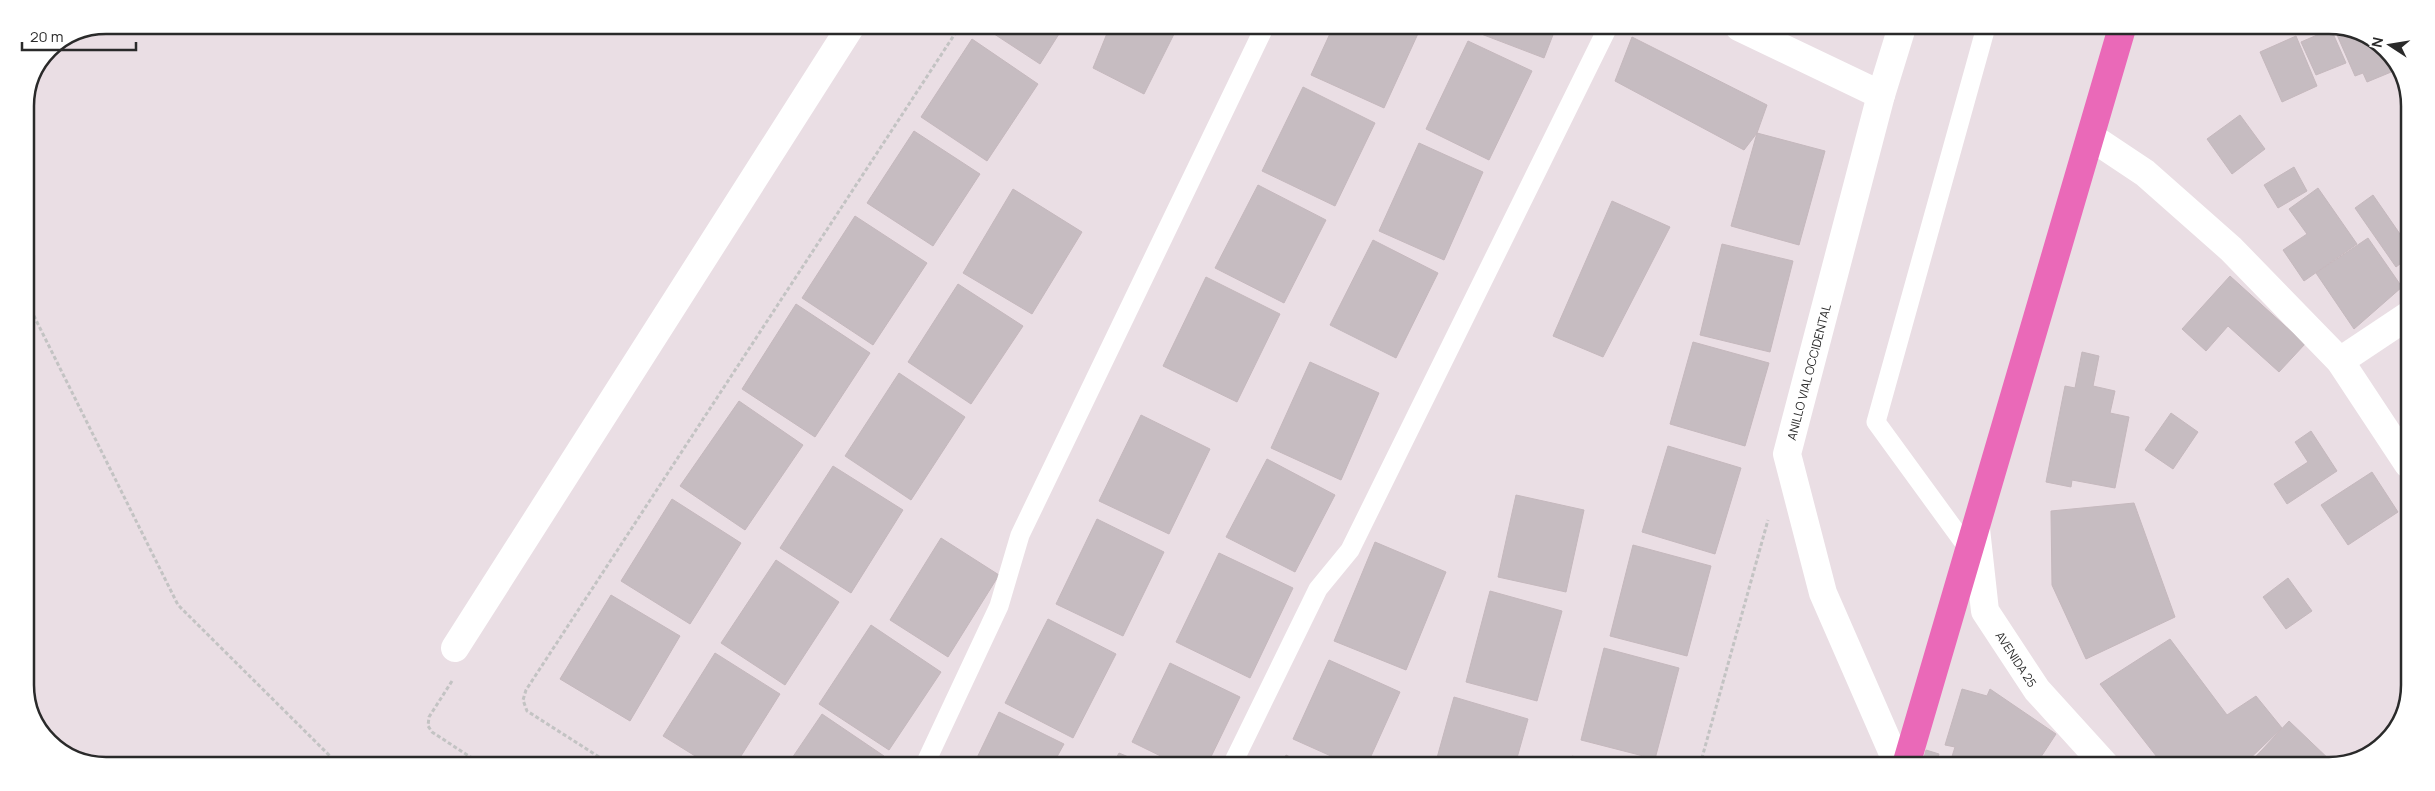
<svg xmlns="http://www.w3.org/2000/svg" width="2435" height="791" viewBox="0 0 2435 791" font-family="Manrope,sans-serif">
	<rect width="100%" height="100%" fill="#eadee4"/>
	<path fill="#c6bcc1" stroke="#c5b8bd" d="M982,26H1064L1040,64Z
		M1110,26H1178L1144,94L1093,68Z
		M1333,27H1421L1384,108L1311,75Z
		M1478,27H1556L1544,58L1476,32Z
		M2334,28H2350L2388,52L2396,70L2367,82L2363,73L2355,76Z
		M2331,29L2346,63L2316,75L2301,42Z
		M2296,36L2317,86L2282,102L2260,52Z
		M1632,37L1767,105L1757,133L1744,150L1615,81Z
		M972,39L1038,84L987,161L921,117Z
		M1468,41L1532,71L1489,160L1426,129Z
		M1303,87L1375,123L1335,206L1262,171Z
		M2240,115L2265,149L2232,174L2207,139Z
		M914,131L980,174L933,246L867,203Z
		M1757,133L1825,151L1799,245L1731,226Z
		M1419,143L1483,172L1444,260L1379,231Z
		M2294,167L2307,191L2278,208L2264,185Z
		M1258,185L1326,220L1284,303L1215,268Z
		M2318,188L2357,244L2304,281L2283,250L2307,234L2289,209Z
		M1013,189L1082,232L1032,314L963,273Z
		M2373,195L2409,247V257L2396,267L2355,208Z
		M1612,201L1670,227L1603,357L1553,336Z
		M855,216L927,263L873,345L802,298Z
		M2368,238L2402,287L2354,329L2316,273Z
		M1373,240L1438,273L1396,358L1330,325Z
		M1722,244L1793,261L1770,352L1700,335Z
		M2230,276L2305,344L2279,372L2228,326L2206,351L2182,329Z
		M1206,277L1280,314L1237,402L1163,366Z
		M958,284L1023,326L971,404L908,362Z
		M796,304L870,353L815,437L742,389Z
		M1693,342L1769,363L1745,446L1670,424Z
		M2082,352L2099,356L2093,386L2115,391L2110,413L2129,417L2115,488L2072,480L2071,487L2046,482L2065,386L2075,388Z
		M1310,362L1379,393L1341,480L1271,448Z
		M899,373L965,417L911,500L845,456Z
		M739,401L803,445L745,530L680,486Z
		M2171,413L2198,432L2173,469L2145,450Z
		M1141,415L1210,449L1169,534L1099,501Z
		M2311,431L2337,471L2287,504L2274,484L2308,462L2295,442Z
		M1668,446L1741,468L1715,554L1642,532Z
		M1267,459L1335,495L1295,572L1226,537Z
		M833,466L903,510L851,593L780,548Z
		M2372,472L2398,512L2348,545L2321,505Z
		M1516,495L1584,510L1566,592L1498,577Z
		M672,499L741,543L690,624L621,581Z
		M2134,503L2175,617L2086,659L2052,585L2051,511Z
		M1097,519L1164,552L1123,636L1056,604Z
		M941,538L999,575L948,657L890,620Z
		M1375,542L1446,572L1406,670L1334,641Z
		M1633,545L1711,566L1687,656L1610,636Z
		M1219,553L1293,588L1250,678L1176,642Z
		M776,560L839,602L785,685L721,643Z
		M2288,578L2312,611L2286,629L2263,597Z
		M1490,591L1562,611L1537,701L1466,682Z
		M611,595L680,636L630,721L560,679Z
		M1048,619L1116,654L1073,738L1005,703Z
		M871,625L941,672L889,750L819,704Z
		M2170,639L2227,715L2256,696L2282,728L2242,766H2164L2100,684Z
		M1604,648L1679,668L1655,759L1581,740Z
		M715,653L780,694L736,764H708L663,736Z
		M1329,660L1400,692L1367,765H1351L1293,739Z
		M1170,663L1240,697L1207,765H1179L1132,742Z
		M1962,689L1987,696L1990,689L2056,734L2035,766H1949L1955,747L1945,745Z
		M1454,697L1528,719L1515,765H1435Z
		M999,712L1064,744L1053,764H974Z
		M822,714L884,756L879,764H788Z
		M2289,721L2334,764L2247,766Z
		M1926,750L1939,754L1936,765H1922Z
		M1119,753L1145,764H1113Z
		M1286,755L1306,765H1281Z
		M1572,756L1606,765H1570Z"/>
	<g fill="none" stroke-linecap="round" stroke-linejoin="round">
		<path stroke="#c3c3c3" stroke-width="3" stroke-dasharray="4 2.5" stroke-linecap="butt" d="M25,298L178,605L337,763
			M452,681L429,717L428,726L432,732L481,764
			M610,764L527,711L523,700L526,690L960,26
			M1700,765L1768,520"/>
		<path stroke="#fff" stroke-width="19" d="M1970,551L1876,422L1986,27
			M925,764L999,606L1020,535L1265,26
			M1232,765L1318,589L1350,550L1608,27"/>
		<g stroke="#fff" stroke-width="28">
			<path d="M1739,27L1881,95"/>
			<path d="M2091,137L2145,173L2231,249L2340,361L2408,464"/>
			<path d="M2340,361L2409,315"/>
			<path id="s1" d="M1976,529L1985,611L2037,690L2106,766"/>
			<path d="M455,648L851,26"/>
			<path id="s2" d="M1898,765L1823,593L1787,454L1881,95L1902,27"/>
		</g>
		<path stroke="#ea69b8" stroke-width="28" d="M1906,765L2122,28"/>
	</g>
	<g text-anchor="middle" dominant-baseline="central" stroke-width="4.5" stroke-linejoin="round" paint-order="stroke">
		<g font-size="12" fill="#2a2a2a" stroke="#fff">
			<text stroke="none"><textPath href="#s2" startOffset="416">ANILLO VIAL OCCIDENTAL</textPath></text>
			<text stroke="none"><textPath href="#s1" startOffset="140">AVENIDA 25</textPath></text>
		</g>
	</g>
	<path d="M0 0H2435V791H0ZM106 34H2329A72 72 0 0 1 2401 106V685A72 72 0 0 1 2329 757H106A72 72 0 0 1 34 685V106A72 72 0 0 1 106 34Z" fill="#fff" fill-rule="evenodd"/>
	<path fill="none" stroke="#2a2a2a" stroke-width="2.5" d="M106 34H2329A72 72 0 0 1 2401 106V685A72 72 0 0 1 2329 757H106A72 72 0 0 1 34 685V106A72 72 0 0 1 106 34Z"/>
	<g transform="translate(2390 45) rotate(282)" stroke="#ffffff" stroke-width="4" paint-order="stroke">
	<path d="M0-4L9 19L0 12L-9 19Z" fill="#2a2a2a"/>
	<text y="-8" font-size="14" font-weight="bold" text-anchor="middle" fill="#2a2a2a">N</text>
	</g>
	<path d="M22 42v8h114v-8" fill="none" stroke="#2a2a2a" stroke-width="2.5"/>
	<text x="30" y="42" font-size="15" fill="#2a2a2a" stroke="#ffffff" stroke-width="4" paint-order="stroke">20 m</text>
</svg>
